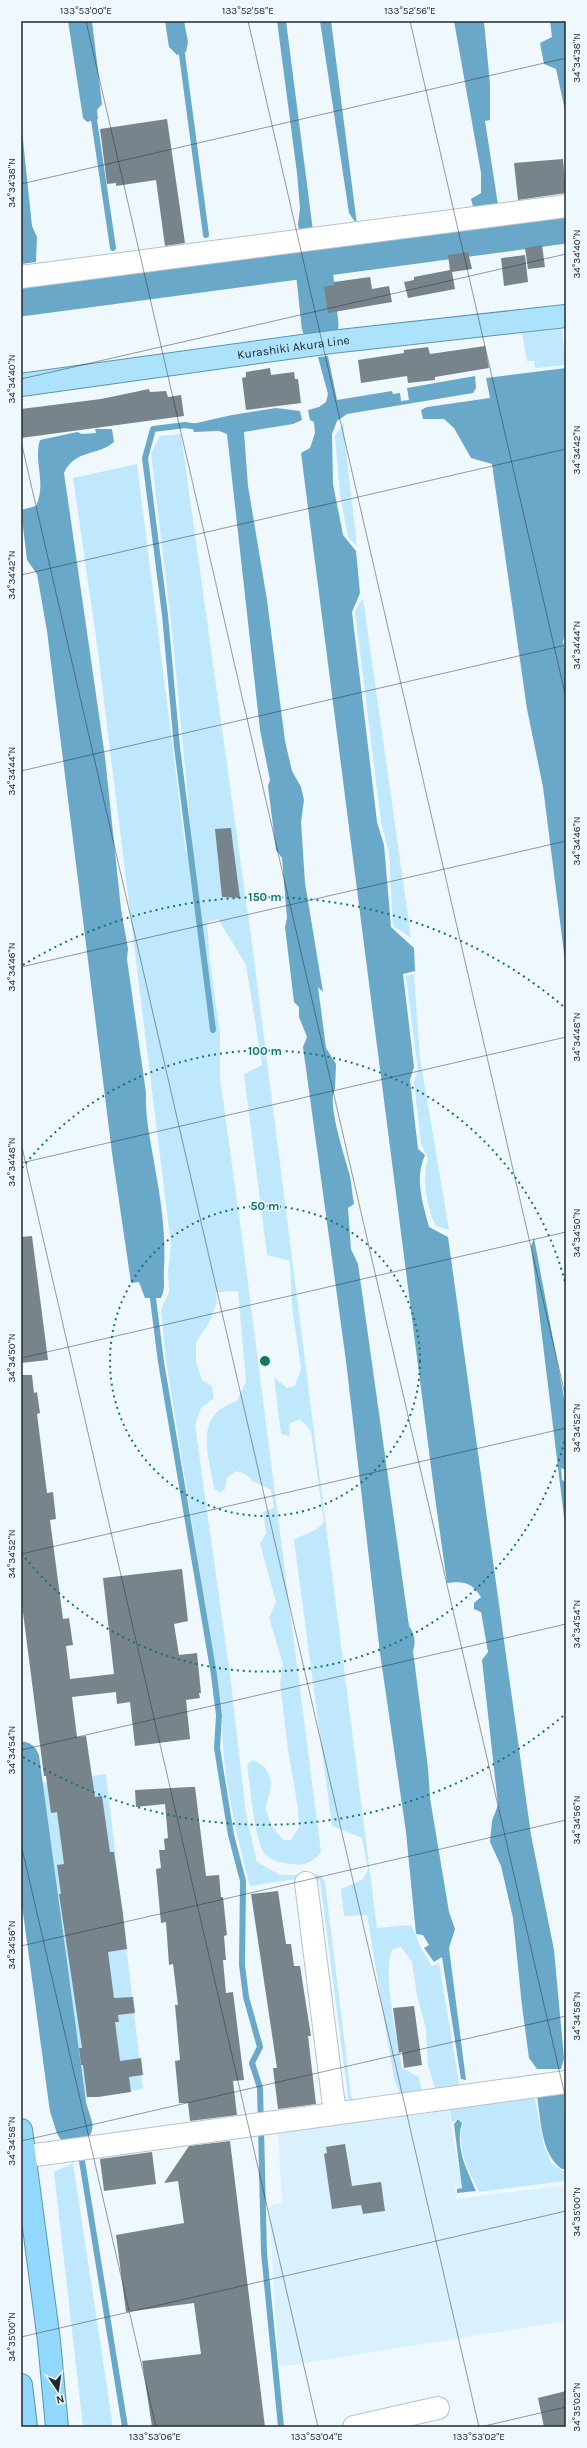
<svg xmlns="http://www.w3.org/2000/svg" width="587" height="2448" viewBox="0 0 587 2448" font-family="Karla,sans-serif">
	<rect width="100%" height="100%" fill="#eff8fd"/>
	<path fill="#d9f0fd" d="M448,2107L462,2187L455,2188L456,2199L566,2185V2321L279,2367L269,2206L282,2203L278,2130Z"/>
	<path fill="#c0e8fd" fill-rule="evenodd" d="M562,329L566,365L535,368L534,361H527L522,333Z
		M344,422V433L357,546L348,537L340,495L335,436Z
		M181,434L253,951L377,1928L411,1925L422,1950L432,1966L439,1963L460,2089L436,2092L428,2065L426,2029L417,1995L412,1962L401,1947L393,1949C381,1970 398,2042 402,2068L419,2077L422,2094L349,2104L320,1881C297,1876 272,1883 250,1886C235,1829 221,1770 222,1711L166,1360L161,1309L169,1292L168,1271L171,1245L98,652L73,478L137,464L186,853H193L172,631L151,453L160,436ZM218,919L246,965L262,1065L244,1074L267,1255L290,1261L292,1307L301,1369L295,1386L287,1388L274,1377L281,1434L290,1436L289,1424L300,1419L311,1431L324,1522C315,1533 305,1533 294,1540L332,1826L362,1838L368,1870L362,1880L341,1889L344,1916L367,1915L394,2079L401,2096L352,2103L325,1882L320,1875H280L257,1862L246,1814L230,1675L195,1425L201,1408L214,1398L212,1386L202,1380L196,1361V1342L209,1323L217,1302L216,1292L238,1291L246,1381L237,1401C193,1416 208,1452 214,1488L220,1493L225,1489L227,1478L236,1471L245,1474L253,1481L271,1490L274,1508L263,1512L266,1533L260,1544L276,1602L269,1618L283,1664L280,1684L288,1750L298,1808L299,1827L291,1840H284C276,1833 267,1819 266,1808C266,1803 269,1797 270,1792C273,1777 268,1766 253,1760L247,1764C250,1783 254,1844 266,1855C272,1861 283,1863 292,1864C304,1866 314,1862 321,1852L244,1252L220,1078V1035L210,963L207,922Z
		M363,598L411,938L393,926L389,853L381,822L355,611Z
		M414,974L420,1058L449,1230L436,1226C426,1207 422,1179 428,1158L421,1144L414,1082L418,1071L406,976Z
		M106,1774L143,2089L82,2098L41,1783Z
		M517,2097L535,2099L544,2146L552,2164L563,2171L566,2170V2181L479,2192C468,2169 456,2149 463,2123L458,2118L452,2123L449,2106Z
		M73,2163L113,2427H83L54,2172Z"/>
	<path fill="#69a8c8" d="M68,21H92L102,104L97,110L98,119L87,122L83,118Z
		M165,21H184L188,42L186,52L177,55L169,47Z
		M277,21H286L313,231L300,233L298,225L300,208L297,173Z
		M320,21H331L357,225L349,213Z
		M454,21L484,22L490,84V120L485,121L498,205L474,210L471,199L481,193V173Z
		M550,21H566V115L556,69L544,64L540,43L552,37Z
		M21,121L32,226L37,237L36,262L21,264Z
		M328,356L337,400L392,391L393,394L400,393L401,401L409,400L407,388L475,376L476,388L473,393L347,414L337,421L332,434L333,484L343,535L356,551L360,593L352,612L377,822L384,845L391,927L414,948L415,971L403,974L414,1067L410,1080L418,1149L425,1155C414,1179 423,1203 429,1227L448,1237L531,1835L554,1950L564,2058L561,2069H537L529,2058L522,2006L513,1918L501,1866L490,1842L492,1821L498,1805L482,1660L488,1652L481,1612L474,1609V1603L481,1597C471,1582 464,1581 447,1583L434,1490L301,453L310,448L315,433L314,422L310,420L308,410L319,407L326,402L328,394L318,357Z
		M566,368V634L563,641L566,657V969L543,787L527,709L492,464L471,458L454,428L444,419H423L421,410L427,407L490,398L486,378Z
		M276,408L300,411L302,420L293,424L244,432L248,486L267,600L285,741L292,771L301,787L304,800L301,822L305,883L323,992L318,987L326,1048L336,1064L335,1089C326,1102 346,1161 350,1176C352,1185 352,1195 354,1204L348,1208L351,1249L358,1264L409,1626C415,1635 416,1641 413,1651L428,1768L430,1798L449,1912L455,1929L449,1948L466,2080L461,2079L442,1957L434,1962L424,1948L429,1945L423,1935L416,1934L406,1832L380,1653L346,1361L303,1047L307,1037L299,1017V1007L294,1002L285,927L287,918L282,858L276,850L268,786L270,780L260,730L227,434L219,431L194,432L192,424L232,415Z
		M95,429H112L114,442C96,457 75,449 64,473L105,757L121,909L128,949L127,959L146,1093C145,1119 151,1142 155,1168C161,1201 166,1235 164,1268C163,1280 166,1287 161,1298H145L139,1282L131,1283L112,1153L47,631L37,574L27,560L21,510L36,506C47,482 33,462 40,440L77,432L82,434L96,433Z
		M534,1238L566,1408V1470L561,1468L562,1480L566,1482V1533L531,1246Z
		M564,2093L566,2169H562C541,2155 541,2120 537,2096Z
		M458,2119L462,2123C455,2148 466,2168 476,2191L457,2193V2189L462,2188L454,2124Z"/>
	<g fill="none" stroke-linecap="round" stroke-linejoin="round">
		<path stroke="#69a8c8" stroke-width="6" d="M181,47L206,235
			M93,113L113,248
			M497,226L499,234
			M358,247V253
			M309,253L310,260
			M208,266L210,273
			M117,277L118,285
			M25,290L26,297
			M197,427L185,425L153,429L145,458L165,615L177,747L213,1030
			M152,1291L161,1362L214,1675L219,1715L217,1748L231,1835L243,1881L242,1965L246,1997L260,2047L252,2063L260,2088L264,2253L281,2427
			M74,2126L82,2161L125,2427"/>
		<path stroke="#69a8c8" stroke-width="37" d="M313,259L320,325
			M21,298L566,225
			M21,1760L68,2107L74,2126"/>
	</g>
	<path fill="#77848c" d="M167,119L185,243L165,246L156,180L116,186V183L107,184L100,129Z
		M563,159L566,193L518,200L514,163Z
		M542,245L545,267L528,269L525,248Z
		M468,252L472,269L452,272L455,289L408,298L404,282L414,280V277L450,270L448,255Z
		M525,255L528,282L504,286L501,258Z
		M370,277L372,289L389,286L392,302L328,313L324,287L334,285V282Z
		M485,346L489,368L435,377V380L408,383L407,376L361,383L358,360L404,353V350L428,347L430,354Z
		M270,368L271,375L294,372L295,379H298L301,403L246,410L242,378L246,377V372Z
		M149,389L150,392L166,391L168,397L181,395L184,416L21,438V409L101,399Z
		M231,828L233,845L240,898L222,897L215,829Z
		M32,1236L48,1360L21,1363V1237Z
		M21,1375H32L34,1393L37,1392L40,1413L37,1414L47,1493L53,1492L56,1519L50,1520L63,1619L69,1618L73,1645L66,1646L70,1679L114,1674L103,1578L182,1569L188,1621L174,1624L179,1655L197,1653L201,1693H199L200,1698L186,1700L190,1739L135,1746L130,1702L117,1704L116,1692L72,1697L77,1737L86,1736L95,1797L102,1796L110,1852H114L123,1914L127,1949L108,1952L114,1998L133,1997L135,2013L118,2015L119,2022H115L120,2061L141,2058L143,2075L129,2077L131,2092L98,2097H87L83,2065H81L79,2048H82L59,1894H61L57,1865L64,1864L57,1812L51,1813L46,1776H44L21,1597Z
		M190,1787H195L206,1876L219,1875L221,1897H223L227,1935L224,1936L226,1960H223L226,1993L233,1992L244,2080L233,2081L237,2115L190,2121L188,2103H179L175,2061L180,2060L175,2005H178L173,1964L169,1965L166,1922L161,1923L156,1869L161,1868L159,1850H165L164,1839L168,1838L165,1804L136,1807L135,1790Z
		M278,1891L286,1944H291L294,1966H300L311,2036H308L316,2104L278,2109L273,2068H277L251,1894Z
		M414,2006L422,2065L404,2068L402,2052L399,2053L393,2008Z
		M230,2141L265,2427H152L142,2361L201,2354L194,2303L126,2312L116,2235L184,2223L178,2181L164,2183L189,2146Z
		M345,2144L352,2186L381,2182L385,2211L363,2214L361,2205L332,2209L324,2154L327,2153L326,2147Z
		M152,2152L156,2184L104,2191L100,2159Z
		M566,2391V2427H544L538,2398Z"/>
	<g fill="none" stroke-linecap="round" stroke-linejoin="round">
		<g stroke="#b5c3cc" stroke-width="24">
			<path id="minor" d="M21,277L566,206
				M306,1883L335,2114
				M21,2157L566,2082
				M354,2427L438,2408"/>
		</g>
		<g stroke="#5995b2" stroke-width="24">
			<g id="primary">
				<path id="s1" d="M21,385L331,342L566,316"/>
			</g>
		</g>
		<g stroke="#5995b2" stroke-width="24">
			<path id="trunk" d="M21,2130L49,2341L57,2427
				M21,2385L26,2427"/>
		</g>
		<use href="#minor" stroke="#fff" stroke-width="22"/>
		<use href="#primary" stroke="#ade2fd" stroke-width="22"/>
		<use href="#trunk" stroke="#92d8fc" stroke-width="22"/>
	</g>
	<path fill="none" stroke="#22282b" stroke-width="1" stroke-opacity="0.45" d="M86,21L566,2100M248,21L566,1399M410,21L566,698M21,184L566,58M21,379L566,254M21,441L479,2427M21,575L566,449M21,771L566,645M21,967L566,841M21,1143L318,2427M21,1163L566,1037M21,1358L566,1232M21,1554L566,1428M21,1750L566,1624M21,1844L156,2427M21,1946L566,1820M21,2141L566,2016M21,2337L566,2211M480,2427L566,2407"/>
	<g fill="none" stroke="#0f766e" stroke-width="2" stroke-dasharray="2 4">
		<circle cx="265" cy="1361" r="155"/>
		<path d="M566 1436A310 310 0 0 1 22 1554M22 1168A310 310 0 0 1 566 1286"/>
		<path d="M563 1716A464 464 0 0 1 23 1757M23 965A464 464 0 0 1 563 1006"/>
	</g>
	<g text-anchor="middle" dominant-baseline="central" stroke-width="3" stroke-linejoin="round" paint-order="stroke">
		<g font-size="12" fill="#22282b" stroke="#eff8fd">
			<text stroke="none"><textPath href="#s1" startOffset="275">Kurashiki Akura Line</textPath></text>
		</g>
	</g>
	<circle cx="265" cy="1361" r="6" fill="#0f766e" stroke="#eff8fd" stroke-width="2"/>
	<g font-size="12" text-anchor="middle" font-weight="bold" fill="#0f766e" stroke="#eff8fd" stroke-width="3" stroke-linejoin="round" paint-order="stroke">
		<text x="265" y="901">150 m</text>
		<text x="265" y="1055">100 m</text>
		<text x="265" y="1210">50 m</text>
	</g>
	<rect width="587" height="2448" fill="none" stroke="#eff8fd" stroke-width="44"/>
	<g transform="translate(58 2390) rotate(167)" stroke="#eff8fd" stroke-width="3" paint-order="stroke">
	<path d="M0-3L7 15L0 10L-7 15Z" fill="#22282b"/>
	<text y="-6" font-size="11" font-weight="bold" text-anchor="middle" fill="#22282b">N</text>
	</g>
	<rect x="22" y="22" width="543" height="2404" fill="none" stroke="#22282b" stroke-width="1.5"/>
	<g font-size="10" text-anchor="middle" fill="#22282b">
		<text x="86" y="14">133°53'00"E</text>
		<text x="248" y="14">133°52'58"E</text>
		<text x="410" y="14">133°52'56"E</text>
		<text transform="translate(576 58) rotate(-90)" y="4">34°34'38"N</text>
		<text transform="translate(11 183) rotate(-90)" y="4">34°34'38"N</text>
		<text transform="translate(576 254) rotate(-90)" y="4">34°34'40"N</text>
		<text transform="translate(11 379) rotate(-90)" y="4">34°34'40"N</text>
		<text transform="translate(576 450) rotate(-90)" y="4">34°34'42"N</text>
		<text transform="translate(11 575) rotate(-90)" y="4">34°34'42"N</text>
		<text transform="translate(576 645) rotate(-90)" y="4">34°34'44"N</text>
		<text transform="translate(11 771) rotate(-90)" y="4">34°34'44"N</text>
		<text transform="translate(576 841) rotate(-90)" y="4">34°34'46"N</text>
		<text transform="translate(11 967) rotate(-90)" y="4">34°34'46"N</text>
		<text transform="translate(576 1037) rotate(-90)" y="4">34°34'48"N</text>
		<text transform="translate(11 1162) rotate(-90)" y="4">34°34'48"N</text>
		<text transform="translate(576 1233) rotate(-90)" y="4">34°34'50"N</text>
		<text transform="translate(11 1358) rotate(-90)" y="4">34°34'50"N</text>
		<text transform="translate(576 1428) rotate(-90)" y="4">34°34'52"N</text>
		<text transform="translate(11 1554) rotate(-90)" y="4">34°34'52"N</text>
		<text transform="translate(576 1624) rotate(-90)" y="4">34°34'54"N</text>
		<text transform="translate(11 1750) rotate(-90)" y="4">34°34'54"N</text>
		<text transform="translate(576 1820) rotate(-90)" y="4">34°34'56"N</text>
		<text transform="translate(11 1945) rotate(-90)" y="4">34°34'56"N</text>
		<text transform="translate(576 2016) rotate(-90)" y="4">34°34'58"N</text>
		<text transform="translate(11 2141) rotate(-90)" y="4">34°34'58"N</text>
		<text transform="translate(576 2212) rotate(-90)" y="4">34°35'00"N</text>
		<text transform="translate(11 2337) rotate(-90)" y="4">34°35'00"N</text>
		<text transform="translate(576 2407) rotate(-90)" y="4">34°35'02"N</text>
		<text x="155" y="2440">133°53'06"E</text>
		<text x="317" y="2440">133°53'04"E</text>
		<text x="479" y="2440">133°53'02"E</text>
	</g>
</svg>
